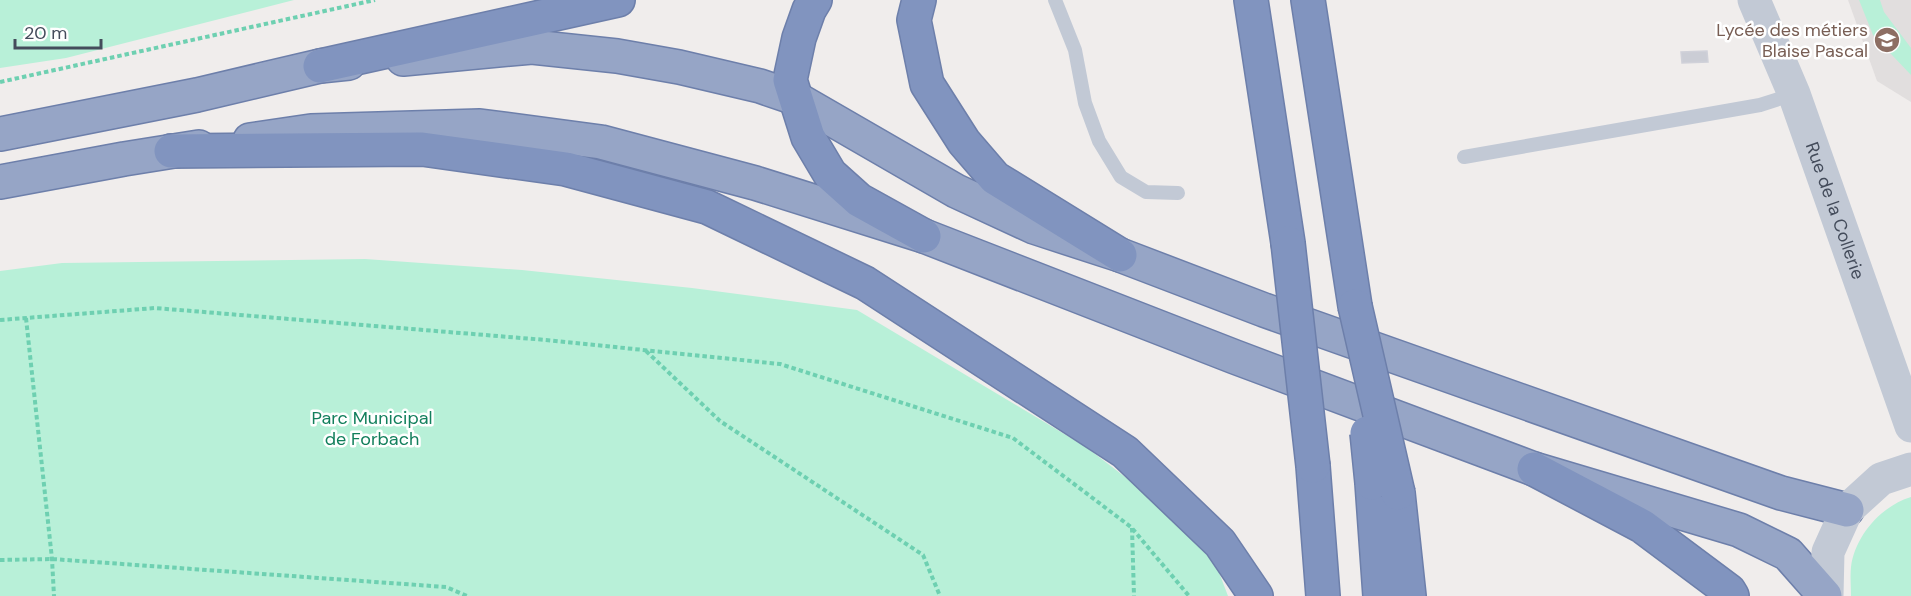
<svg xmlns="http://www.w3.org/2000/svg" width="1911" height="596" viewBox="0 0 1911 596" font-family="'DM Sans',sans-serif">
	<rect width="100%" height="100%" fill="#f0edec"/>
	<path fill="#e1dede" d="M1848,0H1911V102L1877,81Z"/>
	<path fill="#b8f0d8" d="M0,0H294L66,58L0,68Z
		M1859,0H1880L1884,12L1911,48V75L1873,35Z
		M365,259L522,270L692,288L857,310L1086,447L1163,506L1212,554L1228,596H0V271L62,263Z
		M1911,497V596H1851C1851,587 1850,576 1851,567C1855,536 1881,506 1911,497Z"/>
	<path fill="#cbcdd5" stroke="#d0d1d9" stroke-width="1.5" d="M1707,51L1708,62L1682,63L1681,52Z"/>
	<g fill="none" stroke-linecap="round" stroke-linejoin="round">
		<g stroke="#6d7faa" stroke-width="36">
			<path id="trunk" d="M403,59L532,47L617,56L679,67L760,86L795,98L956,191L1034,227L1120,255L1264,310L1781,493L1847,510
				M0,134L197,95L320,66L349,63
				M250,140L311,131L480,126L601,142L755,183L924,236L1235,357L1534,469L1739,530L1788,554L1825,596
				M0,182L124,159L199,147"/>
		</g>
		<g stroke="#6d7faa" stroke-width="36">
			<path id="motorway" d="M815,0L809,10L799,38L790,80L808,137L830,174L859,200L924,236
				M919,0L914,20L927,84L964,142L995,178L1120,255
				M1251,0L1288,243
				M1308,0L1355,306
				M320,66L618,0
				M171,151L422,149L566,169L707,207L865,283L1125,452L1220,543L1256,596
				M1313,466L1323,596
				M1534,469L1642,526L1729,591L1732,596
				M1372,483L1380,596
				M1398,493L1409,596"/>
		</g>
		<path stroke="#6ed0b1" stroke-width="4" stroke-dasharray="4.5 3" stroke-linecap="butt" d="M0,82L375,0
			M26,318L52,559L54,596
			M0,320L155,308L546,340L780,364L1013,438L1131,527L1189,596
			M646,351L720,421L923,555L940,596
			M1132,528L1134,596
			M0,560L52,559L446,587L467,596"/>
		<path stroke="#c2c9d5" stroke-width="14" d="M1055,0L1075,50L1085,103L1099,141L1121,177L1146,192L1178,193
			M1464,157L1760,105L1794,94"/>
		<g stroke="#c2c9d5" stroke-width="33">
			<path id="s1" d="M1754,0L1794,94L1911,426"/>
			<path d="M1827,596L1828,552L1847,510L1881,479L1911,469"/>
		</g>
		<use href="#trunk" stroke="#96a5c6" stroke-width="33"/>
		<use href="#motorway" stroke="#8194bf" stroke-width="33"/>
		<g stroke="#6d7faa" stroke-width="36" stroke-linecap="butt">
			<path id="motorway-bridge" d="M1288,243L1313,466
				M1355,306L1398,493
				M1367,433L1372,483"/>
		</g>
		<use href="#motorway-bridge" stroke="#8194bf" stroke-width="33"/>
	</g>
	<defs>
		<g id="school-disc" transform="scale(1.35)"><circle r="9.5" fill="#8d6e63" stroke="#fff"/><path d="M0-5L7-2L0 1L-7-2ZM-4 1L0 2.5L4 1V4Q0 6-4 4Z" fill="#fff"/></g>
	</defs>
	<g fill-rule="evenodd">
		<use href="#school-disc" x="1887" y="40"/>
	</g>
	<g text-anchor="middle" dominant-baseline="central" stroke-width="5" stroke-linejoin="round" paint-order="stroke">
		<g font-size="18" fill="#785e54" stroke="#fff" text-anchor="end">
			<text x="1868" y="30">Lycée des métiers<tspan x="1868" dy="21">Blaise Pascal</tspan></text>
		</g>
		<g font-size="18" fill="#444c5b" stroke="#fff">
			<text stroke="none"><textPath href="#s1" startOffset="226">Rue de la Collerie</textPath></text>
		</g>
		<g font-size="18" fill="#127f5c" stroke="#fff">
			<text x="372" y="418">Parc Municipal<tspan x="372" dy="21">de Forbach</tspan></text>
		</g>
	</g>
	<path d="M15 39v9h86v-9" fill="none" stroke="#444c5b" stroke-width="3"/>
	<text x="24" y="39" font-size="18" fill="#444c5b" stroke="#ffffff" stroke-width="4.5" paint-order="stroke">20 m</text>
</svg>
